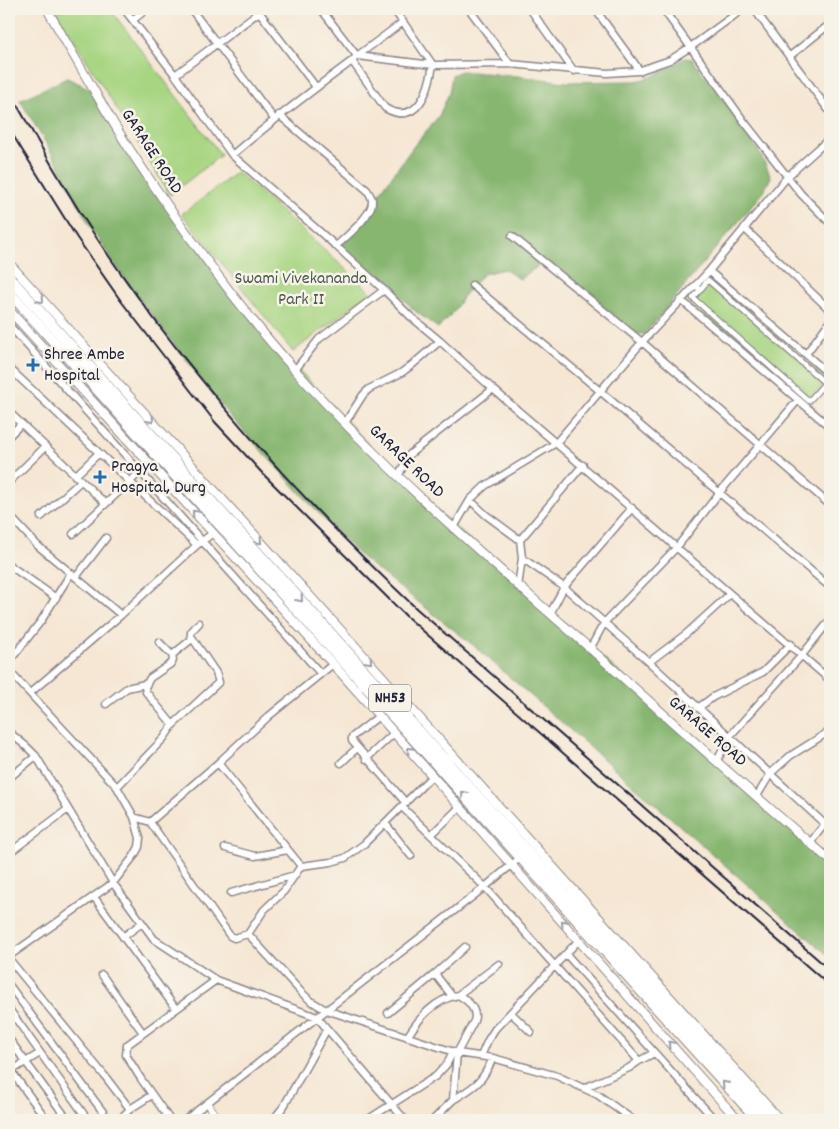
<svg xmlns="http://www.w3.org/2000/svg" width="839" height="1129" viewBox="0 0 839 1129" font-family="Dekko,sans-serif">
	<rect width="100%" height="100%" fill="#f7f3e8"/>
	<filter id="ink" filterUnits="userSpaceOnUse"><feTurbulence type="fractalNoise" baseFrequency=".02" numOctaves="2"/><feDisplacementMap in="SourceGraphic" scale="10" xChannelSelector="R" yChannelSelector="G"/><feConvolveMatrix kernelMatrix="1 2 1 2 8 2 1 2 1" color-interpolation-filters="sRGB"/></filter>
	<filter id="wash" filterUnits="userSpaceOnUse"><feTurbulence type="fractalNoise" baseFrequency=".0096" numOctaves="4" result="noise"/><feDisplacementMap in="SourceGraphic" scale="20" xChannelSelector="R" yChannelSelector="G"/><feGaussianBlur stdDeviation="1.12" result="paint"/><feColorMatrix in="noise" values="0 0 0 0 0 0 0 0 0 0 0 0 0 0 0 0 0 1.4 0 .05"/><feComposite in="paint" operator="in"/></filter>
	<g filter="url(#wash)">
		<rect width="100%" height="100%" fill="#f6e7d4"/>
		<path fill="#a8d582" stroke="#657c5e" d="M55,9H110L221,155L170,195Z
			M237,172L371,292L293,352L182,214Z
			M707,277L828,380L808,405L687,300Z"/>
		<path fill="#86b670" stroke="#546c56" d="M685,58L692,59C718,94 755,137 771,177L763,193L710,255L645,334H632L560,271L538,266L520,279L504,269L483,274L464,295L452,314L438,328L415,311L401,297L342,249V245L413,147L439,116L449,93L452,75L461,71L517,76L565,82L636,81L651,77L673,66Z
			M67,78L95,91L173,214L257,325L398,476L830,860V957L473,645L361,557L314,508L228,414L132,289L92,230L57,162L20,100Z"/>
	</g>
	<g filter="url(#ink)">
		<g fill="none" stroke-linecap="round" stroke-linejoin="round">
			<g stroke="#8c8488" stroke-width="7">
				<path id="pedestrian" d="M695,285L700,290L693,298L809,401L825,383L708,280L700,290"/>
			</g>
			<g stroke="#8c8488" stroke-width="9">
				<path id="minor" d="M124,9L175,75L232,155L336,246L384,290L410,316L440,341L493,389L830,680
					M191,9L274,119
					M257,9L316,87
					M321,9L357,56L433,65L510,64L607,73L638,71L670,60L692,46L743,9
					M393,9L403,22
					M469,9L510,64
					M530,9L574,71
					M595,9L640,71
					M663,9L743,120L801,194L830,223
					M754,9L830,112
					M134,19L147,9
					M790,56L830,24
					M175,75L263,9
					M279,115L367,190C369,193 372,197 372,201C373,215 346,237 336,246
					M232,155C271,122 311,91 352,61L357,56L403,22L433,65C429,90 418,127 385,108L352,61
					M744,228L830,310
					M512,236L642,342L830,505
					M709,271L830,375
					M472,285L600,391L830,587
					M681,300L830,427
					M9,325L321,674
					M806,354L830,321
					M9,368L197,545
					M295,370L319,339L384,290
					M9,412L106,504
					M345,423L363,395L369,389L401,373L412,365L440,341
					M9,436L21,424
					M75,476L99,453
					M398,476L410,454L493,389
					M10,481L45,447
					M470,500L486,515L520,540
					M9,515L37,545L121,615
					M41,517L81,481
					M453,529L470,500L485,486L556,443L642,342L709,271L788,176L830,138
					M73,534L149,464
					M522,558L564,587L649,662L830,829
					M9,565L56,598
					M76,577L106,538
					M518,587L522,558L520,540L583,465
					M550,614L564,587L632,508
					M159,642L172,655L173,660L172,663L150,678L145,687L146,692L173,725
					M590,649L604,623L677,547L720,492L798,400
					M172,655L192,639
					M9,662L41,621L71,573
					M649,662L686,634L730,594
					M333,664L269,716L218,763L150,822L230,936L234,938L248,934L302,993L311,1001L326,1010L457,1053L493,1058L557,1076L598,1095L633,1120
					M9,671L117,787L134,817L140,838L139,847L134,856L113,883L9,956
					M30,693L121,615L197,545L213,533
					M106,704L127,688L145,684
					M698,708L713,697L763,672L791,644
					M379,716L352,737V741L406,803
					M9,732L27,747L36,756L113,883L154,939L216,980L317,1017L405,1120
					M366,759L394,733
					M717,761L729,737L803,654L830,620
					M218,763L301,866
					M341,763L357,748
					M9,778L36,756
					M117,787L164,738L173,725L219,682L216,673L191,636V632L199,623
					M757,796L771,773L790,756L830,731
					M402,807L485,887L639,1061L629,1068L584,1088
					M134,817L150,822
					M385,823L411,856
					M431,835L460,807
					M810,843L824,825L830,820
					M225,848L255,856L288,850
					M9,853L68,809
					M231,893L295,875
					M94,897L176,1009
					M248,934L264,910L284,891L301,866L331,862L345,858L364,844L432,776
					M123,937L142,923
					M566,954L715,1120
					M9,959L104,1075L130,1109L124,1115V1120
					M435,974L452,996
					M102,975L143,1033
					M9,985L103,1112L104,1115L98,1120
					M458,995L499,964
					M9,1009L88,1120
					M388,1013L435,974L465,947
					M511,1013L531,1032
					M407,1037C420,1017 434,1000 458,995C468,1000 478,1010 474,1021L457,1053L453,1100L433,1120
					M9,1039L68,1120
					M481,1056L488,1040L495,1029L579,940
					M639,1061L654,1053
					M9,1068L47,1120
					M11,1071L40,1053
					M453,1100C477,1085 481,1084 493,1058
					M207,1103L219,1120
					M130,1109L152,1095
					M170,1120L141,1079L126,1055L127,1045L216,980
					M185,1120L485,887L521,857
					M273,1120L284,1106L327,1029
					M367,1120L436,1076L447,1064L453,1051
					M723,1120L732,1112"/>
			</g>
			<g stroke="#8c8488" stroke-width="10">
				<path id="tertiary" d="M47,9C74,56 101,104 130,150C180,226 234,302 295,370C386,472 490,561 593,651C672,721 749,792 830,860
					M9,263L356,647L780,1120
					M9,310L333,664L738,1120"/>
			</g>
			<g stroke="#8c8488" stroke-width="12">
				<path id="trunk" d="M9,277L770,1120
					M9,292L758,1120"/>
			</g>
			<use href="#pedestrian" stroke="#fff" stroke-width="4.5"/>
			<use href="#minor" stroke="#fff" stroke-width="6"/>
			<use href="#tertiary" stroke="#fff" stroke-width="8"/>
			<use href="#trunk" stroke="#fff" stroke-width="10"/>
			<path stroke="#22223b" stroke-width="2" d="M9,91C36,138 62,185 92,231C184,370 295,495 417,609L830,970
				M9,129L77,238L121,301L215,422L264,475L406,616L830,986"/>
		</g>
		<defs><path id="oneway-chevron" d="M-2-3.5L2.5 0L-2 3.5" fill="none" stroke-width="1.6" stroke-linecap="round" stroke-linejoin="round" transform="scale(1.25)"/></defs>
		<g stroke="#9c9ca7">
			<use href="#oneway-chevron" transform="translate(41 300) rotate(49)"/>
			<use href="#oneway-chevron" transform="translate(151 420) rotate(48)"/>
			<use href="#oneway-chevron" transform="translate(195 513) rotate(-133)"/>
			<use href="#oneway-chevron" transform="translate(259 541) rotate(48)"/>
			<use href="#oneway-chevron" transform="translate(300 599) rotate(48)"/>
			<use href="#oneway-chevron" transform="translate(369 661) rotate(48)"/>
			<use href="#oneway-chevron" transform="translate(410 750) rotate(-132)"/>
			<use href="#oneway-chevron" transform="translate(464 794) rotate(-132)"/>
			<use href="#oneway-chevron" transform="translate(564 923) rotate(-132)"/>
			<use href="#oneway-chevron" transform="translate(671 1044) rotate(-132)"/>
			<use href="#oneway-chevron" transform="translate(725 1084) rotate(-132)"/>
		</g>
	</g>
	<g fill="#1f6fb2" stroke="#f7f3e8" stroke-width="2">
		<path d="M30.5 357.5h5v5h5v5h-5v5h-5v-5h-5v-5h5z"/>
		<path d="M97.5 469.5h5v5h5v5h-5v5h-5v-5h-5v-5h5z"/>
	</g>
	<g text-anchor="middle" dominant-baseline="central" stroke-width="5" stroke-linejoin="round" paint-order="stroke">
		<rect fill="#f7f3e8" stroke="#62616f" stroke-width="1" x="369" y="684.5" width="42" height="27" rx="4"/>
		<g font-size="16" font-weight="bold" fill="#22223b">
			<text x="390" y="698">NH53</text>
		</g>
		<g font-size="18" fill="#22223b" stroke="#f7f3e8">
			<text transform="translate(151 152) rotate(57)">GARAGE ROAD</text>
			<text transform="translate(406 462) rotate(44)">GARAGE ROAD</text>
			<text transform="translate(707 732) rotate(41)">GARAGE ROAD</text>
		</g>
		<g font-size="18" fill="#4a5850" stroke="#f7f3e8">
			<text x="301" y="279">Swami Vivekananda<tspan x="301" dy="21">Park II</tspan></text>
		</g>
		<g font-size="18" fill="#22223b" stroke="#f7f3e8" text-anchor="start">
			<text x="44" y="355">Shree Ambe<tspan x="44" dy="21">Hospital</tspan></text>
			<text x="111" y="467">Pragya<tspan x="111" dy="21">Hospital, Durg</tspan></text>
		</g>
	</g>
	<rect width="839" height="1129" fill="none" stroke="#f7f3e8" stroke-width="30"/>
</svg>
